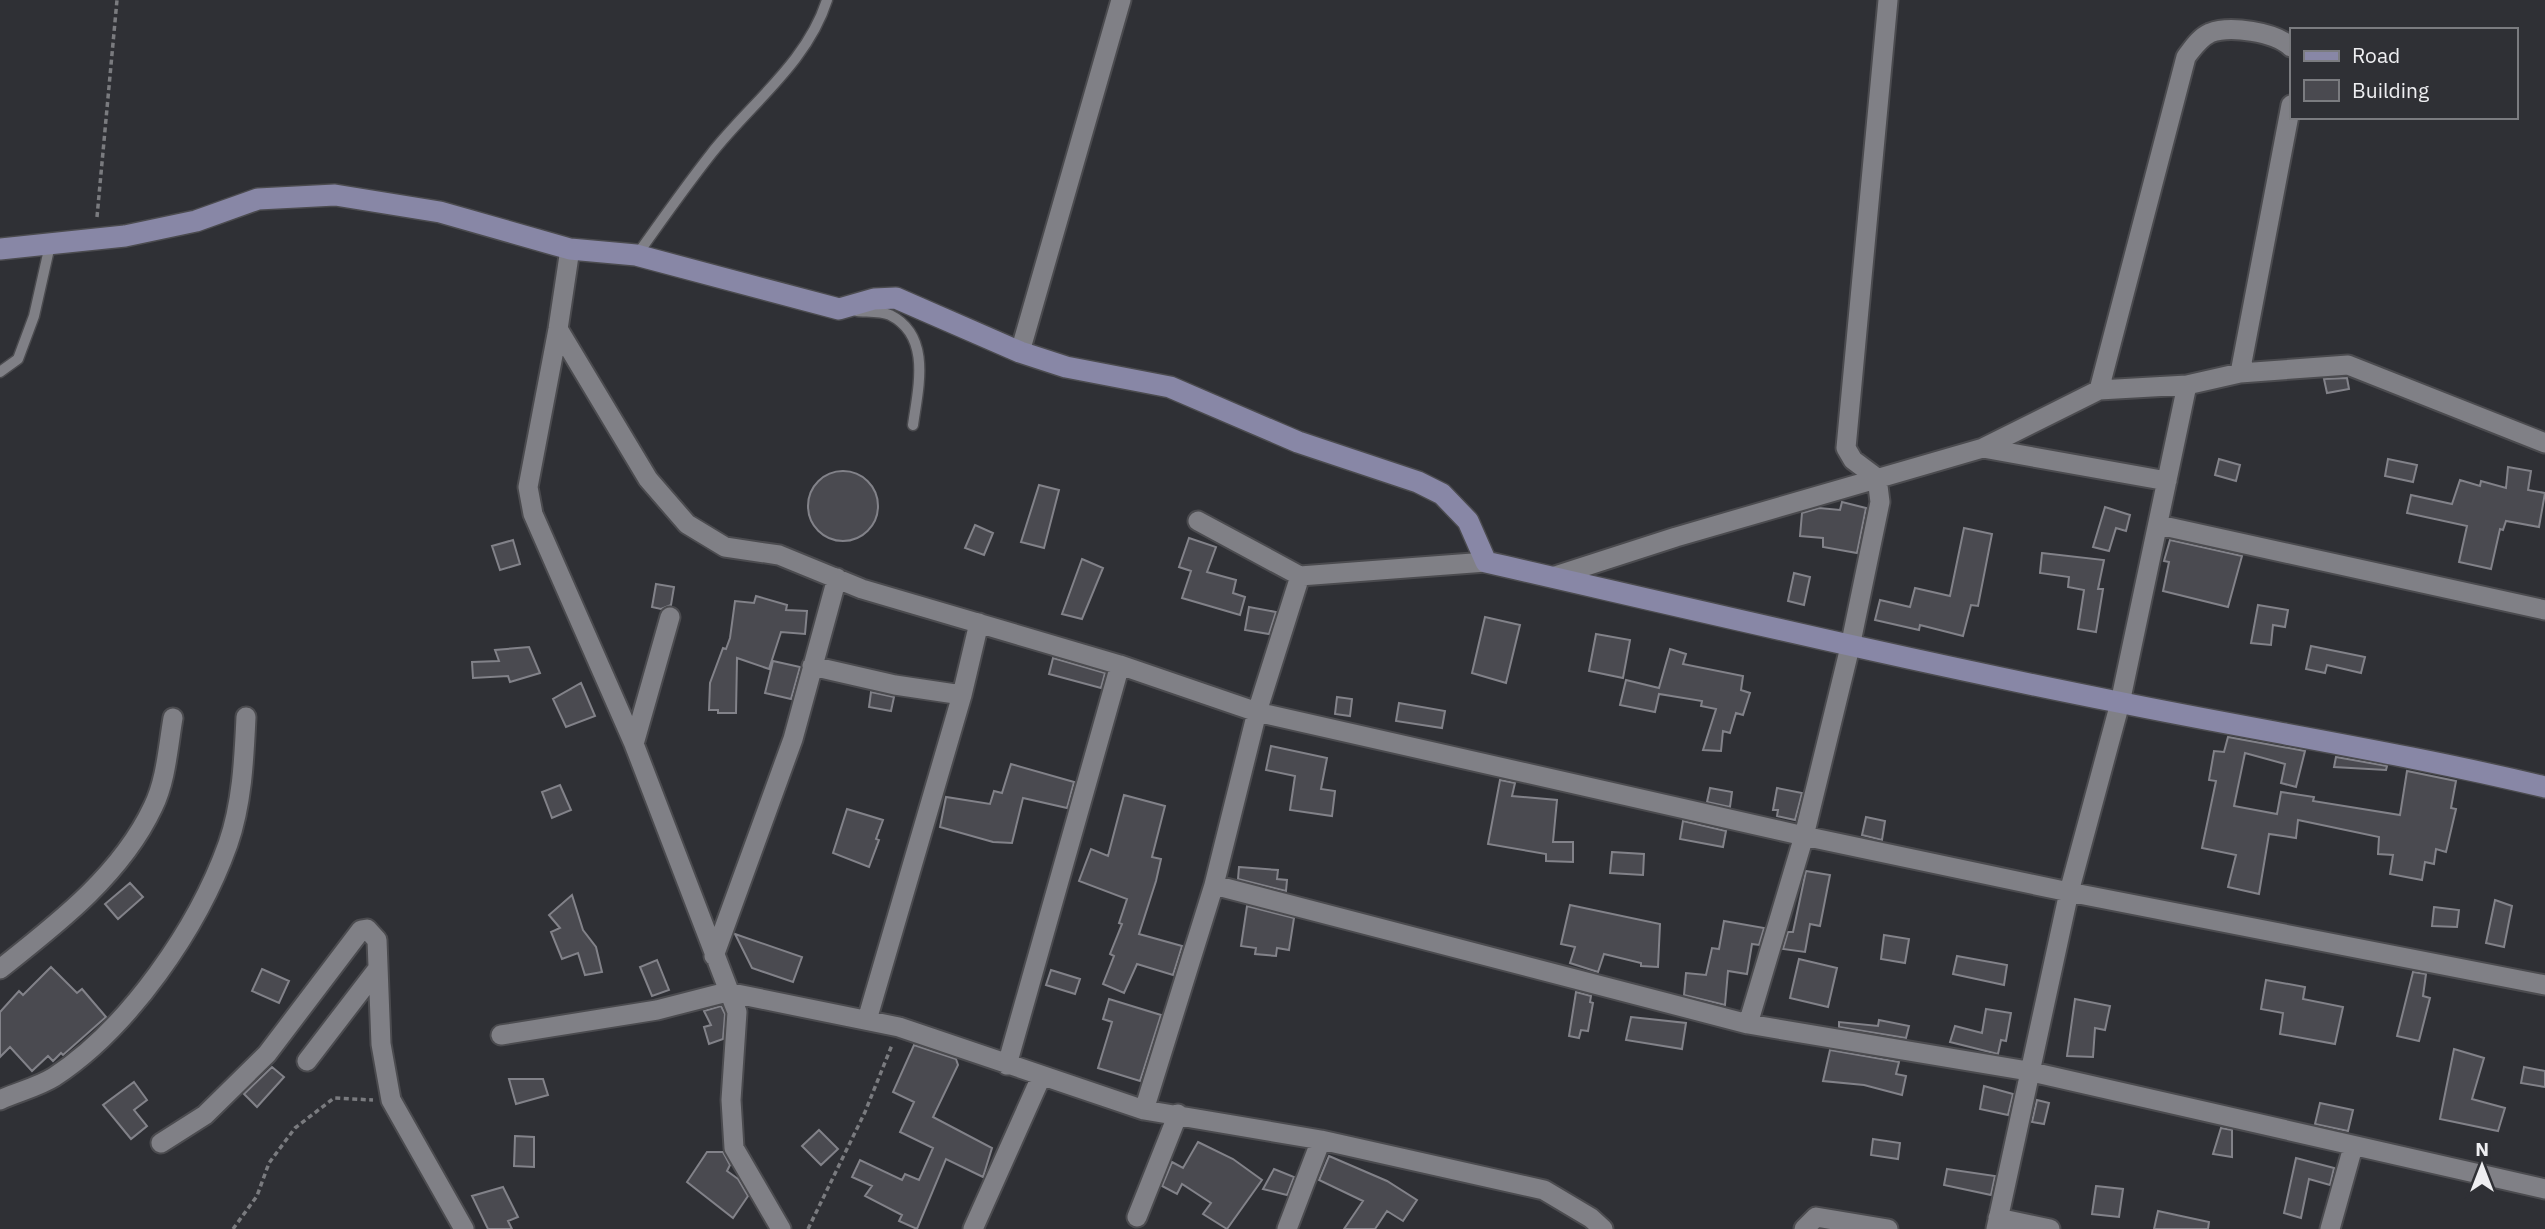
<svg xmlns="http://www.w3.org/2000/svg" width="2545" height="1229" viewBox="0 0 2545 1229" font-family="'IBM Plex Sans',sans-serif">
	<rect width="100%" height="100%" fill="#2f3035"/>
	<path fill="#4a4a50" stroke="#828289" stroke-width="2" d="M2347,378L2349,389L2327,393L2324,379Z
		M2219,459L2240,465L2236,481L2215,475Z
		M2388,459L2417,465L2413,482L2385,476Z
		M2508,467L2531,471L2528,490L2545,493L2539,527L2506,521L2503,530L2500,529L2491,569L2459,562L2467,526L2407,513L2411,495L2452,504L2460,480L2480,486L2481,481L2506,488Z
		M808 506a35 35 0 1 1 70 0a35 35 0 1 1-70 0Z
		M1039,485L1059,490L1044,548L1021,542Z
		M1842,502L1866,508L1857,553L1823,547V538L1800,536L1802,513L1819,508L1840,510Z
		M2105,507L2130,515L2126,531L2116,528L2109,551L2093,547Z
		M975,525L993,533L984,555L965,548Z
		M1964,528L1992,534L1978,606L1971,605L1963,636L1920,625L1919,630L1875,620L1880,600L1910,607L1915,588L1950,596Z
		M1189,538L1216,547L1207,572L1236,580L1233,593L1245,597L1240,615L1182,598L1191,571L1179,567Z
		M513,540L520,564L500,570L492,546Z
		M2170,540L2242,556L2228,607L2163,591L2169,562L2164,561Z
		M2042,553L2104,560L2098,589H2103L2096,632L2078,629L2084,590L2068,587L2069,577L2040,573Z
		M1082,559L1103,568L1082,619L1062,614Z
		M1794,573L1810,577L1804,605L1788,601Z
		M656,584L674,587L671,605L661,609L652,607Z
		M756,596L787,605L786,610L807,611L805,634L781,632L769,669L737,658L736,713H718V710H709L710,683L723,648L726,649L730,638L735,601L754,603Z
		M2258,605L2288,610L2285,627L2273,625L2271,645L2251,643Z
		M1249,607L1276,612L1269,634L1245,630Z
		M1485,617L1520,625L1506,683L1472,673Z
		M1596,634L1630,640L1623,678L1589,671Z
		M2311,646L2365,657L2361,673L2327,665L2325,673L2306,669Z
		M529,647L540,673L510,682L508,676L473,678L472,662L499,661L495,650Z
		M1670,649L1686,654L1683,664L1743,676L1741,690L1750,693L1743,715L1736,713L1730,733L1723,731L1721,751L1703,750L1716,709L1701,706L1702,701L1659,694L1655,712L1620,705L1626,680L1659,688Z
		M1053,658L1105,673L1101,688L1049,674Z
		M773,661L800,667L791,699L765,693Z
		M581,683L595,716L566,727L553,699Z
		M871,692L894,697L891,711L869,707Z
		M1337,697L1352,699L1350,716L1335,714Z
		M1399,703L1445,711L1442,728L1396,721Z
		M2228,737L2305,751L2296,787L2281,783L2285,764L2245,753L2234,806L2277,814L2281,792L2314,797L2313,801L2400,815L2407,771L2456,781L2451,808L2456,809L2446,852L2436,849L2434,864L2425,862L2422,880L2390,874L2393,855L2378,854L2379,837L2298,820L2296,838L2269,834L2259,894L2228,887L2236,855L2202,848L2216,781L2209,780L2214,751L2224,752Z
		M1271,746L1327,758L1321,789L1335,791L1332,816L1290,810L1295,776L1266,770Z
		M2336,757L2387,766L2386,770L2334,767Z
		M1011,764L1074,782L1067,808L1023,798L1012,843L993,842L940,827L946,797L990,804L994,791L1002,793Z
		M1500,780L1515,783L1512,796L1557,800L1553,842H1573V862L1546,861V854L1488,844Z
		M560,785L571,810L552,818L542,792Z
		M1710,788L1732,792L1730,807L1707,802Z
		M1777,788L1802,793L1795,820L1777,816L1778,810H1773Z
		M1124,795L1165,806L1152,857L1161,859L1156,881L1139,934L1182,946L1173,975L1137,964L1124,993L1103,984L1114,956L1110,954L1122,924L1119,923L1127,899L1079,881L1091,849L1108,856Z
		M847,809L883,820L876,839L879,840L869,867L833,853Z
		M1866,817L1885,821L1882,840L1862,835Z
		M1683,821L1726,831L1723,847L1680,839Z
		M1612,852L1644,854L1643,875L1610,873Z
		M1239,867L1278,870L1277,879L1287,880L1286,891L1238,879Z
		M1806,871L1830,875L1820,926L1810,924L1805,952L1783,949L1788,932H1793Z
		M130,883L143,897L118,919L105,904Z
		M572,895L583,930L596,947L602,972L585,975L578,953L562,959L551,932L560,928L549,915Z
		M2495,900L2512,906L2504,947L2486,943Z
		M1570,905L1660,924L1658,967L1641,966V963L1604,954L1598,972L1570,963L1575,947L1561,944Z
		M1247,906L1294,918L1289,950L1277,948L1276,956L1255,954L1256,948L1241,946Z
		M2434,907L2459,910L2457,927L2432,926Z
		M1724,921L1764,928L1759,945L1752,944L1747,974L1728,971L1725,1005L1684,995L1686,973L1706,975L1712,948L1719,949Z
		M735,934L802,957L793,982L752,968Z
		M1884,935L1909,939L1905,963L1881,959Z
		M1957,956L2007,965L2004,985L1953,974Z
		M1799,959L1837,968L1828,1007L1790,998Z
		M657,960L669,990L652,996L640,967Z
		M51,967L77,993L82,989L106,1017L63,1055L61,1053L53,1061L48,1056L32,1071L10,1047L0,1057V1012L19,991L23,995Z
		M262,969L289,981L279,1003L252,991Z
		M1051,970L1080,979L1075,994L1046,985Z
		M2413,972L2426,974L2423,996L2430,998L2419,1041L2397,1036Z
		M2266,980L2305,987L2303,999L2343,1007L2335,1044L2280,1034L2283,1013L2261,1009Z
		M1576,992L1591,996L1590,1002L1593,1003L1588,1031L1581,1030L1579,1038L1569,1036Z
		M1109,999L1161,1015L1140,1081L1098,1068L1112,1022L1103,1019Z
		M2075,999L2110,1006L2105,1030L2095,1028L2093,1057L2067,1056Z
		M721,1006L725,1014L723,1039L709,1044L704,1027L711,1025L704,1011Z
		M1986,1009L2011,1013L2006,1041L2001,1040L1998,1054L1950,1042L1955,1026L1982,1033Z
		M1631,1017L1686,1023L1682,1049L1626,1040Z
		M1879,1020L1909,1026L1906,1038L1839,1027V1022L1878,1026Z
		M914,1045L956,1059L958,1065L933,1117L992,1148L983,1177L946,1159L917,1229L899,1221L902,1215L865,1196L872,1186L852,1177L860,1160L902,1180L905,1174L919,1180L933,1148L900,1132L914,1102L893,1092Z
		M2454,1049L2484,1058L2472,1099L2505,1108L2498,1131L2440,1119Z
		M1830,1050L1899,1062L1896,1074L1906,1076L1902,1095L1864,1085L1823,1081Z
		M272,1067L284,1077L257,1107L244,1094Z
		M2524,1067L2545,1071V1087L2521,1083Z
		M509,1079H543L548,1095L516,1104Z
		M134,1082L147,1100L134,1110L147,1126L131,1139L103,1105Z
		M1984,1086L2013,1094L2008,1115L1980,1109Z
		M2037,1100L2049,1103L2044,1124L2032,1122Z
		M2320,1103L2353,1110L2348,1131L2315,1124Z
		M2221,1128L2232,1130V1157L2213,1154Z
		M819,1130L838,1149L821,1165L802,1146Z
		M515,1136L534,1137V1167L514,1166Z
		M1873,1139L1900,1143L1898,1159L1871,1155Z
		M1198,1142L1233,1159L1262,1180L1227,1229L1203,1214L1211,1203L1182,1184L1177,1194L1162,1186L1172,1162L1183,1168Z
		M707,1152H723L730,1165L727,1171L738,1179L748,1196L733,1218L687,1182Z
		M1329,1156L1387,1181L1417,1200L1403,1221L1387,1211L1375,1229H1344L1363,1201L1319,1180Z
		M2296,1158L2334,1168L2330,1185L2309,1179L2301,1218L2284,1213Z
		M1274,1169L1294,1177L1287,1195L1263,1189Z
		M1947,1169L1995,1176L1991,1195L1944,1185Z
		M2096,1186L2123,1189L2119,1217L2092,1214Z
		M503,1187L518,1217L508,1221L512,1229H488L472,1196Z
		M2158,1211L2209,1222L2208,1229H2154Z"/>
	<g fill="none" stroke-linecap="round" stroke-linejoin="round">
		<g stroke="#4b4b4f" stroke-width="13">
			<path id="lane" d="M637,255C661,221 685,187 711,154C750,104 807,63 827,0
				M857,311C867,312 881,311 890,315C932,336 918,388 913,425
				M0,372L18,359L34,316L50,245"/>
		</g>
		<g stroke="#4b4b4f" stroke-width="23">
			<path id="street" d="M570,249L558,329L528,487L533,514L634,744L737,1012L731,1100L734,1148L781,1229
				M558,329L648,479L687,524L725,547L779,555L862,589L1120,665L1257,712L1804,836L2069,892L2545,985
				M1020,352L1121,0
				M2240,373L2291,105
				M2099,390L2186,57C2193,48 2199,38 2210,33C2230,25 2275,32 2291,47
				M1983,448L2167,481
				M1198,521L1300,576
				M2159,525L2545,610
				M1552,577L1676,537L1983,448L2099,390L2187,385L2240,373L2348,365L2545,443
				M812,666L895,685L962,695
				M634,744L670,617
				M1214,885L1748,1024L2028,1071L2545,1189
				M714,956L793,739L837,578
				M0,969C57,924 121,875 153,807C166,781 168,747 173,718
				M867,1020L962,695L979,623
				M1748,1024L1804,836L1850,647L1880,502L1877,478L1853,460L1846,448L1888,0
				M501,1035L657,1010L727,992L899,1027L1144,1110L1321,1140L1544,1190L1591,1218L1603,1229
				M307,1061L376,971
				M1007,1065L1120,665
				M0,1100C17,1092 38,1087 54,1077C129,1028 198,928 228,844C242,804 244,760 246,717
				M1144,1110L1214,885L1257,712L1300,576L1486,562
				M161,1143L205,1115L267,1054L361,930L367,929L377,940L381,1044L391,1100L464,1229
				M1137,1217L1178,1114
				M1998,1218L2050,1229
				M973,1229L1041,1077
				M1287,1229L1321,1140
				M1804,1229L1816,1217L1888,1229
				M1996,1229L2069,892L2120,703L2187,385
				M2330,1229L2353,1147"/>
		</g>
		<g stroke="#4b4b4f" stroke-width="24">
			<path id="secondary" d="M0,249L125,236L196,221L258,199L335,195L440,212L570,249L636,255L839,309L874,299L896,298L1020,352L1066,367L1170,387L1298,442L1418,482L1442,494L1468,521L1486,562C1696,610 1906,660 2118,702C2260,731 2404,753 2545,787"/>
		</g>
		<path stroke="#7a7b7f" stroke-width="3.5" stroke-dasharray="5 3.5" stroke-linecap="butt" d="M97,217L117,0
			M233,1229L257,1196L269,1163L295,1128L334,1098L373,1100
			M808,1229L865,1112L892,1045"/>
		<use href="#lane" stroke="#808086" stroke-width="10"/>
		<use href="#street" stroke="#808086" stroke-width="19"/>
		<use href="#secondary" stroke="#8887a6" stroke-width="21"/>
	</g>
	<rect x="2290" y="28" width="228" height="91" fill="#2f3035" stroke="#7b7c80" stroke-width="2"/>
	<rect x="2304" y="51" width="35" height="10" fill="#8887a6" stroke="#7b7c80" stroke-width="2"/>
	<text x="2352" y="63" font-size="21" fill="#eeeef1">Road</text>
	<rect x="2304" y="80" width="35" height="21" fill="#4a4a50" stroke="#7b7c80" stroke-width="2"/>
	<text x="2352" y="98" font-size="21" fill="#eeeef1">Building</text>
	<g transform="translate(2482 1166)" stroke="#2f3035" stroke-width="5" paint-order="stroke">
	<path d="M0-5L12 26L0 18L-12 26Z" fill="#eeeef1"/>
	<text y="-10" font-size="19" font-weight="bold" text-anchor="middle" fill="#eeeef1">N</text>
	</g>
</svg>
